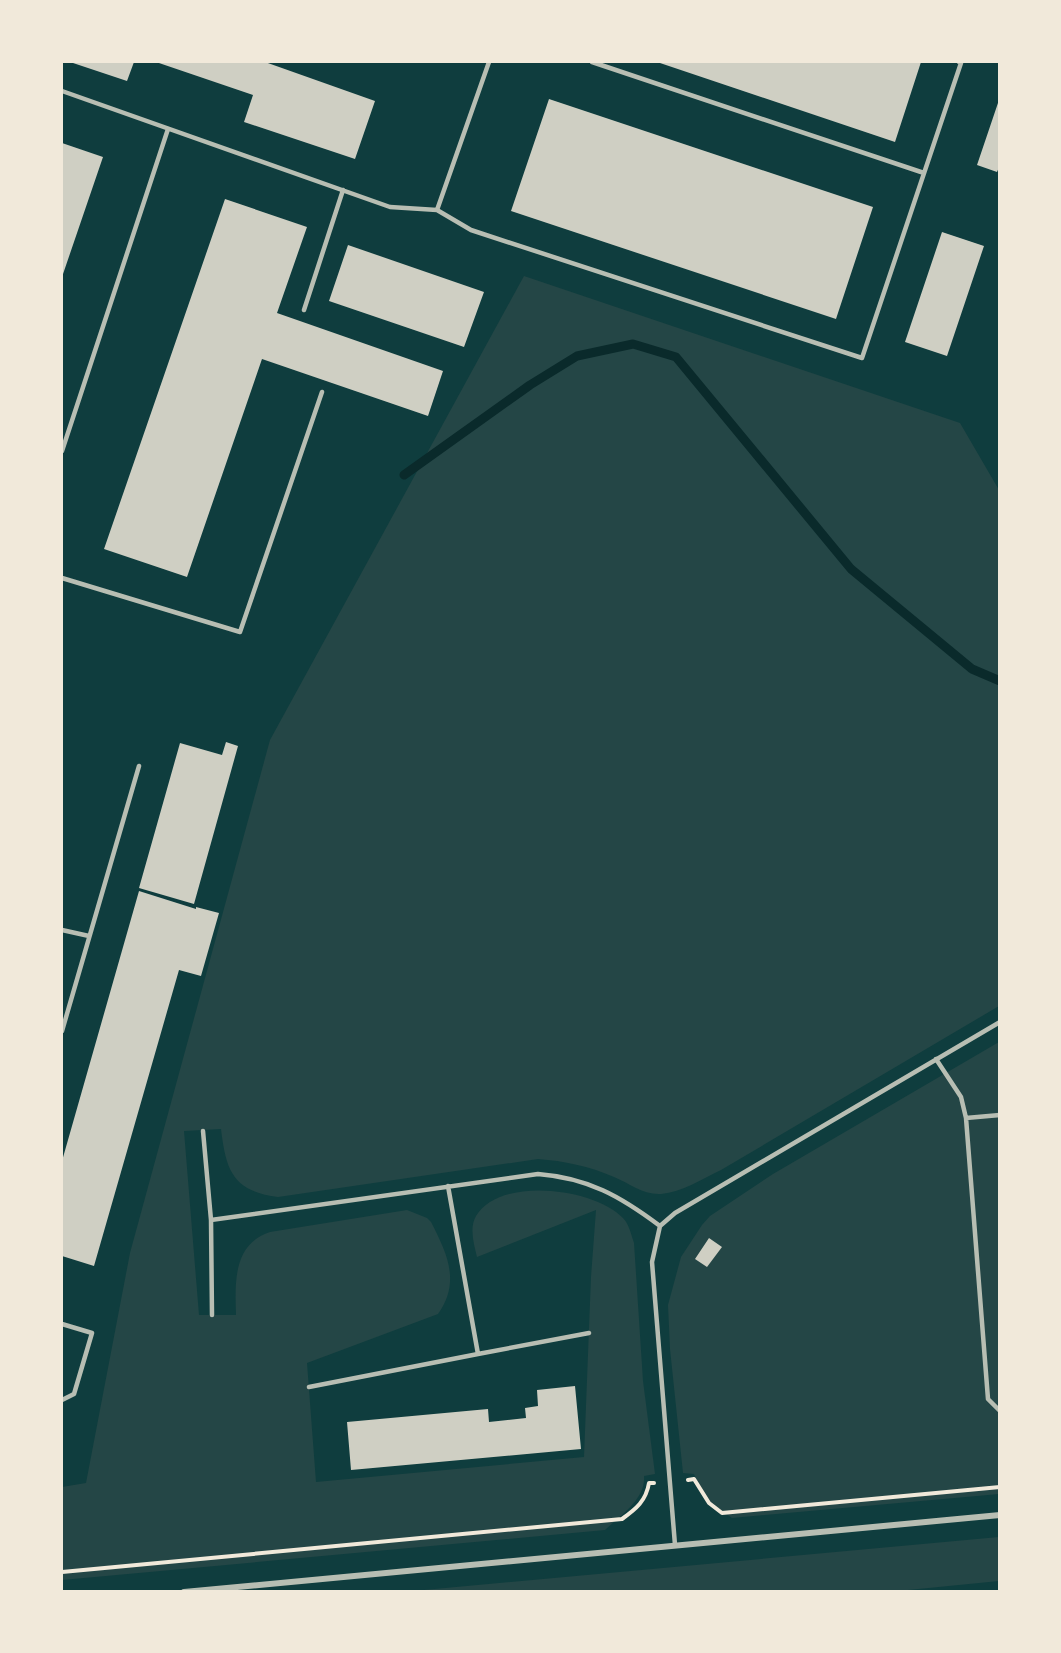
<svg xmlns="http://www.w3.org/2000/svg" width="1061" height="1653" viewBox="0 0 1061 1653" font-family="Figtree,sans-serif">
	<rect width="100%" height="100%" fill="#0f3d3e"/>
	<path fill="#244646" d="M524,276L960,423L999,490V1006L721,1170C702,1179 682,1192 661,1194C643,1195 629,1183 614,1177C589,1166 564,1161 538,1159L278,1197C233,1191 226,1171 221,1129L184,1131L199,1315H236C235,1282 233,1244 270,1232L407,1210L427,1218L431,1222C447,1253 461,1282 438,1314L307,1363L316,1482L584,1457L591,1277L596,1210L477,1257C474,1244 469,1228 476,1216C500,1176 594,1188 623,1218C629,1224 631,1234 634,1243L643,1381L655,1474L644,1476C646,1499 621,1515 605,1530L62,1580V1487L86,1483L130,1253L270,740Z
		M999,1042V1494L732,1518L706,1499L694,1474L683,1473L670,1349L668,1305L681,1257L702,1225L710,1216L773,1174Z
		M999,1537V1581L888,1592L413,1591Z"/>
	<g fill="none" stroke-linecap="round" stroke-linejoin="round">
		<path stroke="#0a2a2b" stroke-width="9" d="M404,475L530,385L577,356L633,344L676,357L851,569L972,669L1000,681"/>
	</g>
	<path fill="#cfcfc3" d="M70,62H134L127,81Z
		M156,62H265L375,101L355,159L244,122L253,95Z
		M657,62H921L895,142Z
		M1000,97V165L997,172L977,165Z
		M549,99L873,207L836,319L511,211Z
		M62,143L103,157L62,277Z
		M225,199L307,227L277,313L443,371L428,416L262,359L187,577L104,549Z
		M942,232L984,246L947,356L905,342Z
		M348,245L484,292L464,347L329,301Z
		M226,742L238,746L194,904L139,888L180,743L222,755Z
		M139,891L196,909V907L219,913L201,976L179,970L94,1266L62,1256V1161Z
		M709,1238L722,1247L707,1267L695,1259Z
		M575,1386L581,1449L351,1470L347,1422L488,1409L489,1422L526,1418L525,1408L538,1406L537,1390Z"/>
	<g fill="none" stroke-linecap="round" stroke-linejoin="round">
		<path stroke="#f1e9da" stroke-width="4" d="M688,1480L694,1479L709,1503L722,1513L1000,1487
			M62,1572L622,1519C636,1509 646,1501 649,1483H654"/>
		<path stroke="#b8beb3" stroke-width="4.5" d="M489,62L437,210L471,230L862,358L961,63L959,62
			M592,62L924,173
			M62,91L390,207L437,210
			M304,310L343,190
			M62,451L168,129
			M62,578L240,632L322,392
			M62,930L89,936
			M62,1031L139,766
			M936,1059L961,1097L966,1118L988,1399L1000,1411
			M966,1118L1000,1115
			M203,1131L211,1220
			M660,1226L675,1213L1000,1022
			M212,1315L211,1220L538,1174C588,1178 620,1196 660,1226L652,1262L675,1545
			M62,1324L92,1333L74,1394L62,1400
			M478,1354L589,1333
			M309,1387L478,1354L448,1186"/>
		<path stroke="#b8beb3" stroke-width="6" d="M184,1592L1000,1515"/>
	</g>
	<rect width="1061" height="1653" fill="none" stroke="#f1e9da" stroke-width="126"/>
</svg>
